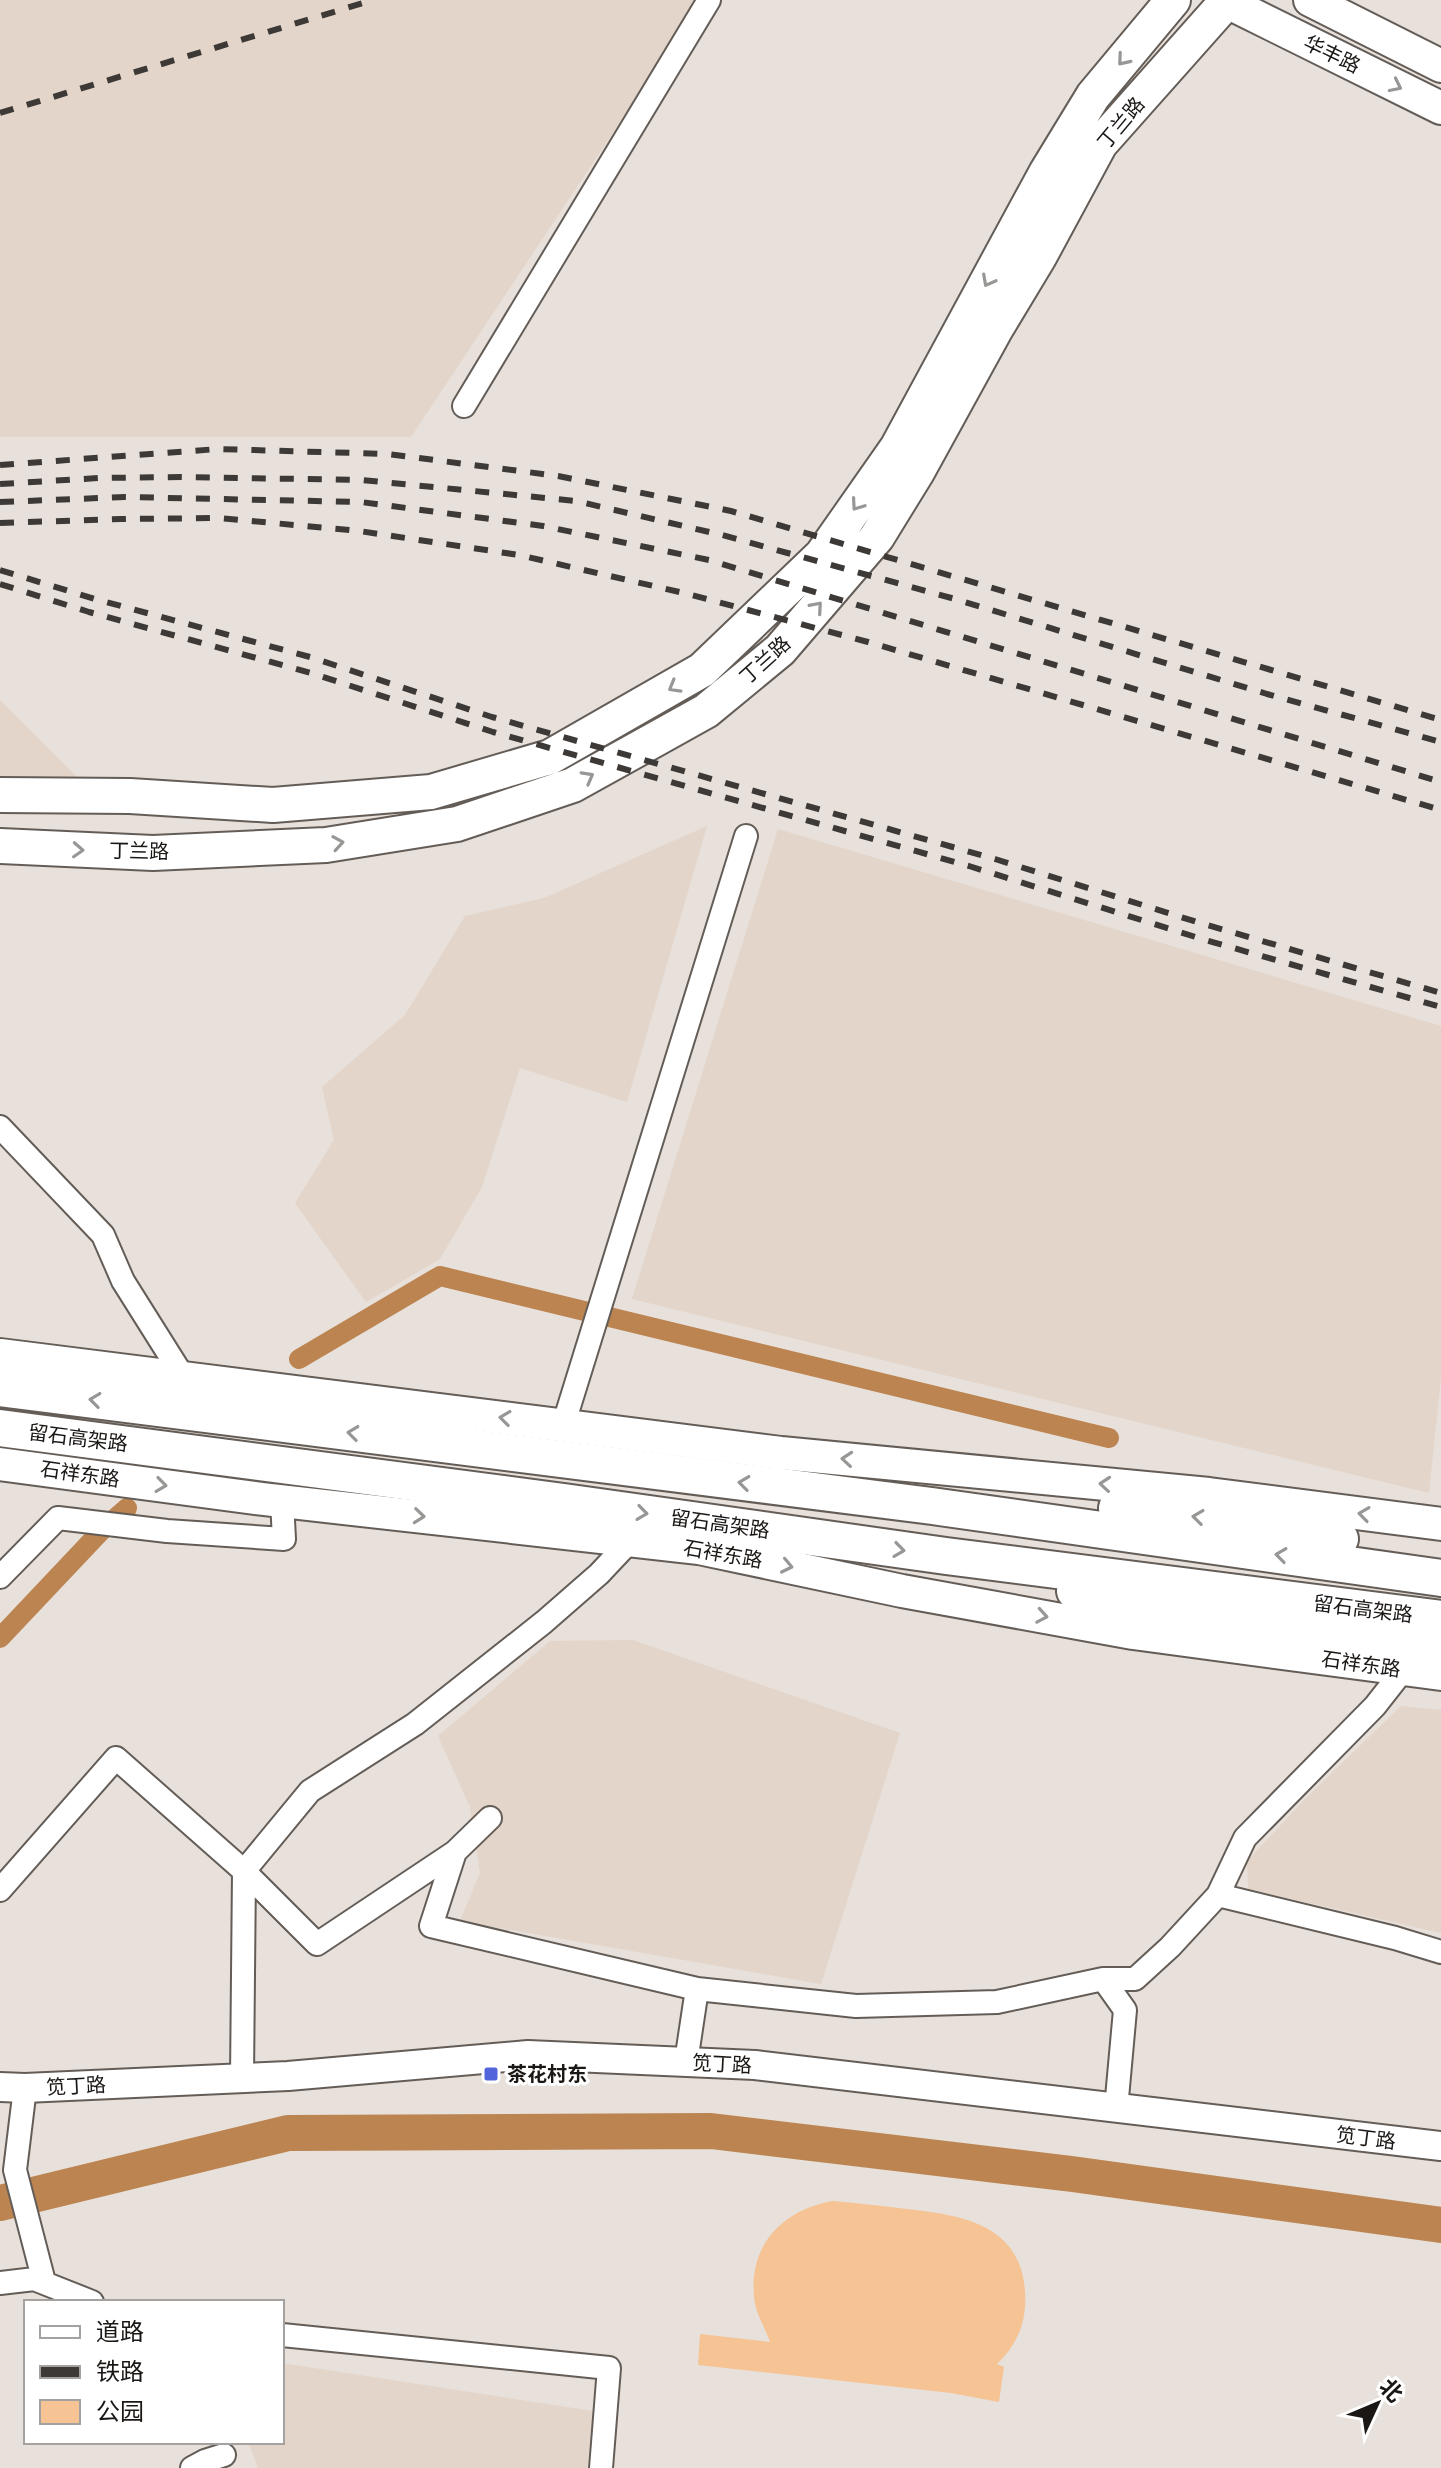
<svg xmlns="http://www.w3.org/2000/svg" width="1441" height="2468" viewBox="0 0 1441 2468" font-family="'PT Sans Narrow','Noto Sans SC',sans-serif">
	<rect width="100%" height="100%" fill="#e8e0da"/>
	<path fill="#e3d5c9" d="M0,0H701L411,437H0Z
		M0,700L78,778L0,779Z
		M707,826L627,1102L520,1068L482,1187L440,1259L366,1302L295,1203L334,1140L322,1087L405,1015L465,916L544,898Z
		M778,829L1441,1026V1377L1429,1493L632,1299Z
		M633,1640L900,1733L821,1984L460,1921L480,1873L470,1807L438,1736L550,1641Z
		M1401,1706L1441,1710V1933L1248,1889L1247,1861L1306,1798Z
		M282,2363L593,2411L587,2468H258L248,2442H282Z"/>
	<path fill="#f6c395" d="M833,2201C858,2203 883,2206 907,2209C961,2215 1021,2224 1025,2292C1027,2321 1018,2344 997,2364L1004,2367L999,2402L951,2393L698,2365L700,2334L770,2342C765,2327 755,2313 754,2296C749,2243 785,2209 833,2201Z"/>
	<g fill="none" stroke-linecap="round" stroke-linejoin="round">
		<path stroke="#bb8451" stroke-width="20" d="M299,1359L440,1276L1109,1438
			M0,1638L104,1528L127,1508"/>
		<path stroke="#bb8451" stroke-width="36" d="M0,2203L288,2133L711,2131L1072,2174L1441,2225"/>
		<g stroke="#645d57" stroke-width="26">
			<path id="minor" d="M464,406L709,0
				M0,1127L103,1235L123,1281L184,1378
				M563,1426L746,836
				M0,1577L58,1518L167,1531L284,1539L282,1501
				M455,1852L431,1926L697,1989L686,2062
				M0,1890L116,1758L244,1871L317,1944L455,1852L490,1818
				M1218,1895L1395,1938L1441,1952
				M1103,1979H1135L1170,1947L1218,1895L1245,1838L1375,1706L1404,1669
				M697,1989L856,2006L997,2002L1103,1979L1125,2010L1116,2109
				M242,2078L244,1871L310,1791L415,1724L544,1622L599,1574L631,1540
				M34,2279L92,2302
				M0,2283L43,2278L15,2170L25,2088
				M282,2335L609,2368L601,2468
				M192,2468L205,2461L224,2455"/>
		</g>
		<g stroke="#645d57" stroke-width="32">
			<path id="tertiary" d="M0,2087L25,2088L288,2076L528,2055L755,2065L1441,2146"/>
		</g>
		<g stroke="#645d57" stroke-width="36">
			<path id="secondary" d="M1223,0L1441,108
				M1310,0L1441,66
				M0,1355L781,1453L1209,1494L1441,1524
				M0,1464L263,1499L699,1548L902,1591L1133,1633L1441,1674"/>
		</g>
		<g stroke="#645d57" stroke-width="38">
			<path id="primary" d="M0,795L130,796L273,805L431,792L550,757L702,670L822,555L897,448L1046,173L1093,96L1173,0
				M0,846L153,853L326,845L457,824L573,785L706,711L780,650L877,537L917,472L995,330L1039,257L1100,144L1228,0"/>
		</g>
		<g stroke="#645d57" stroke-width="40">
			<path id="trunk" d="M0,1388L932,1506L1441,1578
				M0,1428L564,1502L946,1556L1441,1619
				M1117,1508L1197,1517L1340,1539
				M1075,1591L1177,1619L1441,1651"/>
		</g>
		<use href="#minor" stroke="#fff" stroke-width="22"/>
		<use href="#tertiary" stroke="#fff" stroke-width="28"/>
		<use href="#secondary" stroke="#fff" stroke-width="32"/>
		<use href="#primary" stroke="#fff" stroke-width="34"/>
		<use href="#trunk" stroke="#fff" stroke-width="36"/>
		<path stroke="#3d3936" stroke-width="6" stroke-dasharray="14 14" stroke-linecap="butt" d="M0,113L373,0
			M0,465L218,449L388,454L558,476L731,511L1441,720
			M0,484L99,478L181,477L362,480L576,501L722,535L955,599L1267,694L1441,742
			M0,502L125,497L361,502L543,526L709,560L1441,782
			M0,523L121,519L219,518L359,531L519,555L688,594L868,642L1441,810
			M0,570L95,599L310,657L492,717L995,859L1197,922L1441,993
			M0,584L89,612L311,673L493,732L969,866L1202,939L1441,1007"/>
	</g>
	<defs><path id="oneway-chevron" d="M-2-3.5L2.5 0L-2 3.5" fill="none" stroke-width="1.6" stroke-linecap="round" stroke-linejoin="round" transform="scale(2)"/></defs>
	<g stroke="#989796">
		<use href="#oneway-chevron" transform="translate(1123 60) rotate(130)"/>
		<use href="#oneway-chevron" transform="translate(1396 86) rotate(26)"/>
		<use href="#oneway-chevron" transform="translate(988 281) rotate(118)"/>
		<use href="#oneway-chevron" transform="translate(857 505) rotate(125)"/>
		<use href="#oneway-chevron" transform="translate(817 607) rotate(-49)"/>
		<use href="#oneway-chevron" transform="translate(674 687) rotate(150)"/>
		<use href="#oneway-chevron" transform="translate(588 777) rotate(-29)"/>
		<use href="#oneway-chevron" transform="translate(338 843) rotate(-9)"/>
		<use href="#oneway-chevron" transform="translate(78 850) rotate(3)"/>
		<use href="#oneway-chevron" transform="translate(95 1400) rotate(-173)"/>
		<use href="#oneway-chevron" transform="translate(505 1418) rotate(-173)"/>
		<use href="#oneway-chevron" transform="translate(353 1433) rotate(-173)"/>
		<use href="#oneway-chevron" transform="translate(847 1459) rotate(-175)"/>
		<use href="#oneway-chevron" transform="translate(744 1483) rotate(-173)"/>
		<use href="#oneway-chevron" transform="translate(1105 1484) rotate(-175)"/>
		<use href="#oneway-chevron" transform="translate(161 1485) rotate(8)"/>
		<use href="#oneway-chevron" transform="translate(642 1513) rotate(8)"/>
		<use href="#oneway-chevron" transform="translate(1364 1514) rotate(-172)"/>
		<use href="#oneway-chevron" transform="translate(419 1516) rotate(6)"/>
		<use href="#oneway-chevron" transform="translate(1198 1517) rotate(-173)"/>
		<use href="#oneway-chevron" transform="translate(899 1550) rotate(8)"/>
		<use href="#oneway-chevron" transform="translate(1281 1555) rotate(-172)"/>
		<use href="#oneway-chevron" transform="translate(787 1566) rotate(12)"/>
		<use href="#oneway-chevron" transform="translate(1042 1616) rotate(10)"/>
	</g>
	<rect fill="#5365db" stroke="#fff" stroke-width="3" x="483" y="2066" width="16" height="16" rx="4"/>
	<g text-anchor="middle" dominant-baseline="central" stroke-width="6" stroke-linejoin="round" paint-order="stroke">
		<g font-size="20" fill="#1a1715" stroke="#fff">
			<text transform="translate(1332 54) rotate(26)">华丰路</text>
			<text transform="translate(1121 123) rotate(-50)">丁兰路</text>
			<text transform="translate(765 660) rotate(-42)">丁兰路</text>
			<text transform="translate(139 851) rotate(1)">丁兰路</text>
			<text transform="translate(78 1438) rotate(7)">留石高架路</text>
			<text transform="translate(80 1474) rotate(8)">石祥东路</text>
			<text transform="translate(720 1524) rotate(8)">留石高架路</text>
			<text transform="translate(723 1554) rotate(10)">石祥东路</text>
			<text transform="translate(1363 1609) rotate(7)">留石高架路</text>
			<text transform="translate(1361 1664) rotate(8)">石祥东路</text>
			<text transform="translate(722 2064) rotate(3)">笕丁路</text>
			<text transform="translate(76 2086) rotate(-3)">笕丁路</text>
			<text transform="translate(1366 2138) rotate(7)">笕丁路</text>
		</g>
		<g font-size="20" font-weight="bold" fill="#1a1715" stroke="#fff" text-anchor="start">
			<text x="507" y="2074">茶花村东</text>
		</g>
	</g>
	<rect x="24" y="2300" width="260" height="144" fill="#ffffff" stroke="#a3a2a1" stroke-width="2"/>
	<rect x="40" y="2326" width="40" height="12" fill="#ffffff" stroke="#a3a2a1" stroke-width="2"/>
	<text x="96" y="2340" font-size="24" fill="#1a1715">道路</text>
	<rect x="40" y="2366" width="40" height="12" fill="#3d3936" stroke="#a3a2a1" stroke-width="2"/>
	<text x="96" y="2380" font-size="24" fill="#1a1715">铁路</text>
	<rect x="40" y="2400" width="40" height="24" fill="#f6c395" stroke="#a3a2a1" stroke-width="2"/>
	<text x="96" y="2420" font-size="24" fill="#1a1715">公园</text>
	<g transform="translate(1377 2404) rotate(46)" stroke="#ffffff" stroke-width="6" paint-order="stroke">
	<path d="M0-6L14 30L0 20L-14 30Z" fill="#1a1715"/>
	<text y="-12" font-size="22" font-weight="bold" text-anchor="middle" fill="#1a1715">北</text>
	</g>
</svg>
